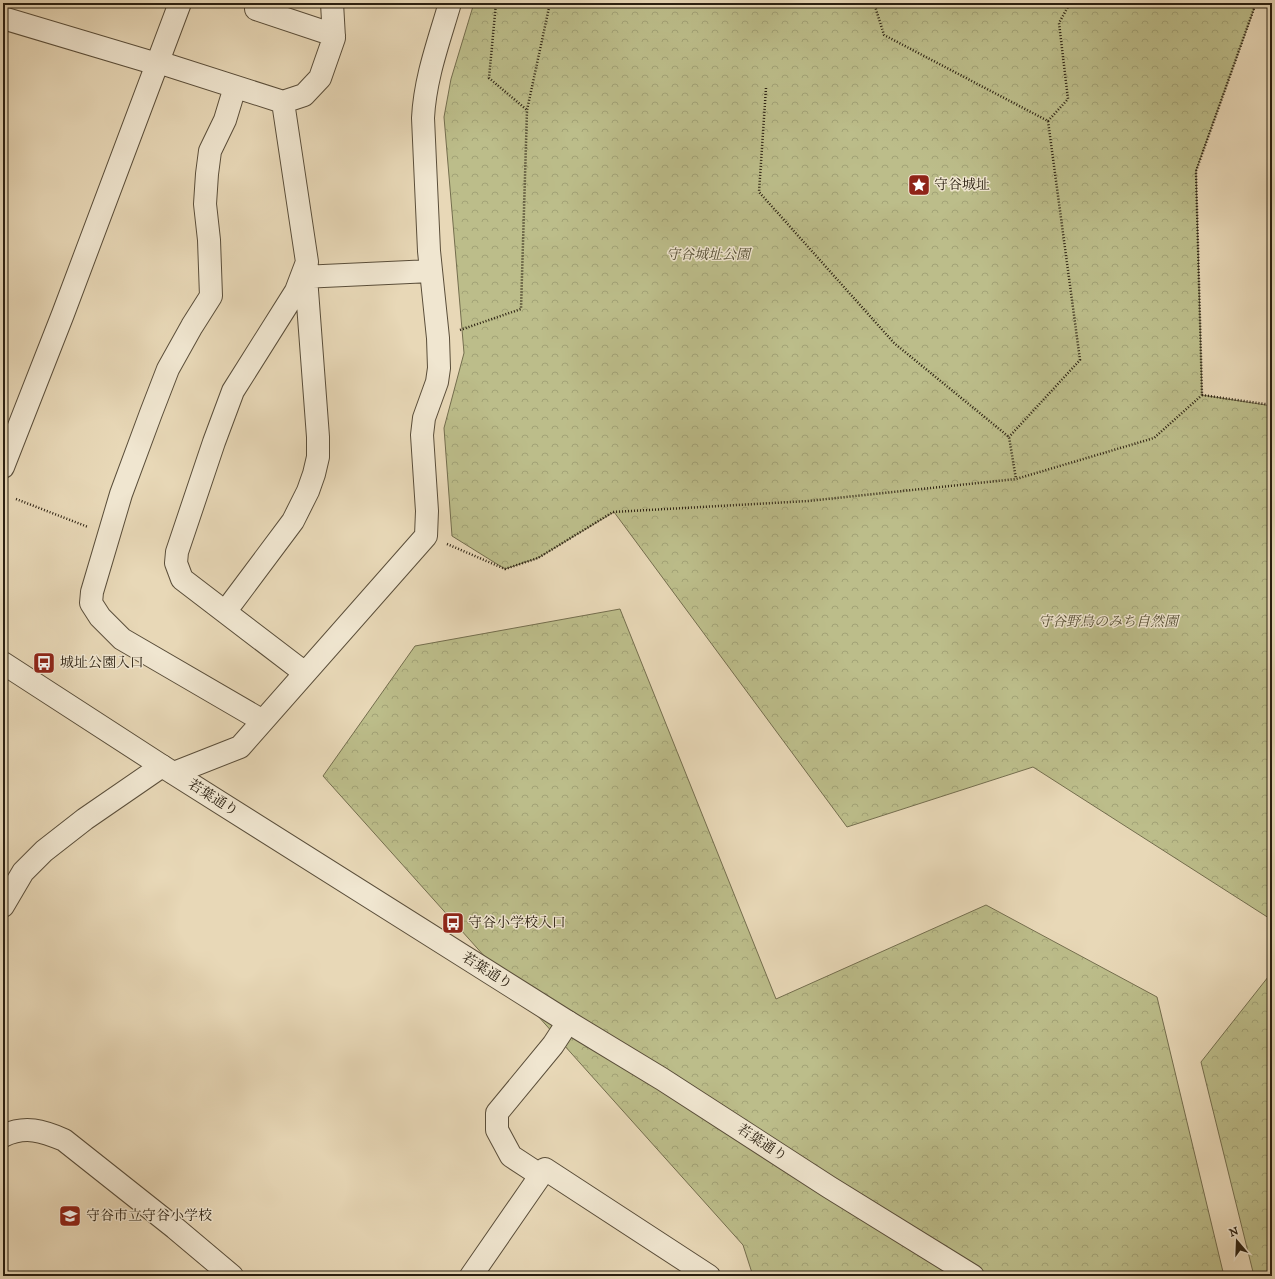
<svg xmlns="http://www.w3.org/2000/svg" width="1275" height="1279" viewBox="0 0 1275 1279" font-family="'IM FELL DW Pica','Noto Serif JP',serif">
	<defs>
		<pattern id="forest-crowns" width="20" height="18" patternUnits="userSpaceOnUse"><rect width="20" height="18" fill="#bcbd8a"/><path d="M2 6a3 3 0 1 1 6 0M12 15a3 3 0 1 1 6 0" fill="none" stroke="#a2a276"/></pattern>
	</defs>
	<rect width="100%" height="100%" fill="#e8d8b7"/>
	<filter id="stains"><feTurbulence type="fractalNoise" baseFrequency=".005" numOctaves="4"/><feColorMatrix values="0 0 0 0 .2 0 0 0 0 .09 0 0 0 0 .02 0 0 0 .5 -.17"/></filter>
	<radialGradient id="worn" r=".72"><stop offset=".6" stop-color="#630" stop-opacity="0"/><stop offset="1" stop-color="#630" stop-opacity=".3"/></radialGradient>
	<path fill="url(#forest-crowns)" stroke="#746e4e" d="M474,3H1256L1196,171L1202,395L1272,406V920L1033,767L847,827L614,512L538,558L505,569L452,536L444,428L464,353L444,117L451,79Z
		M620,609L776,999L986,905L1157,997L1224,1276H753L743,1245L323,776L415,646Z
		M1272,972V1276H1254L1201,1062Z"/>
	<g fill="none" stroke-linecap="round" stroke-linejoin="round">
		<g stroke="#5a4e3a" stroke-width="24">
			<path id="minor" d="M257,3L256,9L334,35
				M3,18L157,64
				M158,62L283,102
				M235,87L225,120L210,151L207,174L205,204L209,240L211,296L192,326L168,369L151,413L121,494L92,592L91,603L100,617L122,639L263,721
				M302,277L431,271
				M225,612L293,521L308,491L314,474L318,457V437L306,277
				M305,673L182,579L176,563L177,552L214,442L233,391L296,291L307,262L283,102L304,95L320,78L334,38L332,3
				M174,773L240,747L426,536L427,511L422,435L424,418L437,382L439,368L438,338L429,251L423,118C425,78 439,41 450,3
				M3,906L23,872L44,851L85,819L162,766
				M3,1136C25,1125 43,1131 64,1140L175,1228L232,1276
				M540,1175L511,1156L497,1130V1113L553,1045L568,1022
				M471,1276L545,1169L709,1276"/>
		</g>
		<g stroke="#5a4e3a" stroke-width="24">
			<path id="tertiary" d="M3,467L63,314L180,3
				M3,663L162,766L568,1022L662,1079L829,1187L973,1276"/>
		</g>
		<path stroke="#2b2011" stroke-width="2.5" stroke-dasharray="1 2" stroke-linecap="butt" d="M496,3L489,78L527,110
			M874,3L884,35L1048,121L1080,360L1009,437
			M766,88L759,192L894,343L1009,437L1016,479
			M1048,121L1068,99L1059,23L1070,3
			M460,330L521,309L527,110L550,3
			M1202,395L1272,405
			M16,499L88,527
			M447,544L505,569L538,558L613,512L808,501L1016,479L1154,438L1202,395L1196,171L1256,3"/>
		<use href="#minor" stroke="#f0e6d0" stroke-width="22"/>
		<use href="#tertiary" stroke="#f0e6d0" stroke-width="22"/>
	</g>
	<defs>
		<g id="sight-square" transform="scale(1.15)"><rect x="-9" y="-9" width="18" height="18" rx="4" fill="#8f2418" stroke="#f0e6d0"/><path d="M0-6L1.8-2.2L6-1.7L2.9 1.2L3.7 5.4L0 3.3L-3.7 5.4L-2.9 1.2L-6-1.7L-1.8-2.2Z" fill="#fff"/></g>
		<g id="bus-square" transform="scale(1.15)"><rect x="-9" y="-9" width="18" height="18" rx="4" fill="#8f2418" stroke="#f0e6d0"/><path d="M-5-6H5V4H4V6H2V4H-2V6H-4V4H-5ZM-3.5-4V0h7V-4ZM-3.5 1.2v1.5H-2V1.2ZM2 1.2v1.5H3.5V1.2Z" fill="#fff"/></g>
		<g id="school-square" transform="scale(1.15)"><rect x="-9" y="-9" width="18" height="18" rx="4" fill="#8f2418" stroke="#f0e6d0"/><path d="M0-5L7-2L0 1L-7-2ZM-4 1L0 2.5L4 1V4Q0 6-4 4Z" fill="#fff"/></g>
	</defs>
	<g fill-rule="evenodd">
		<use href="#sight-square" x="919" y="185"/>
		<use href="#bus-square" x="44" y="663"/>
		<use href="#bus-square" x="453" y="923"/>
		<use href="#school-square" x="70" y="1216"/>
	</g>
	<g text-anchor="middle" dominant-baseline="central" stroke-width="3" stroke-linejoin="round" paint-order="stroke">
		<g font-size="14" fill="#2b2011" stroke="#f0e6d0" text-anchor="start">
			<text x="934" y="185">守谷城址</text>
			<text x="60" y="663">城址公園入口</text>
			<text x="468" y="923">守谷小学校入口</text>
			<text x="86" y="1216">守谷市立守谷小学校</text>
		</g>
		<g font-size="14" font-style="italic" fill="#564f35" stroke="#f0e6d0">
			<text x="708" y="255">守谷城址公園</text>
			<text x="1108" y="622">守谷野鳥のみち自然園</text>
		</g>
		<g font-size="14" fill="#2b2011" stroke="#f0e6d0">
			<text transform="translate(213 798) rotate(32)">若葉通り</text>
			<text transform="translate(487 971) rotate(32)">若葉通り</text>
			<text transform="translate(762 1143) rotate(33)">若葉通り</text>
		</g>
	</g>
	<rect width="1275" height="1279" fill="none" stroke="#e8d8b7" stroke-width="16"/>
	<rect x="4" y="4" width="1267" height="1271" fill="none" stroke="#2b2011" stroke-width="2"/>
	<rect x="8" y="8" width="1259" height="1263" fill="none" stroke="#2b2011"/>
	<g transform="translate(1237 1241) rotate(341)" stroke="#f0e6d0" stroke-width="3" paint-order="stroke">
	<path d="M0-3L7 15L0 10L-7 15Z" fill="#2b2011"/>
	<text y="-6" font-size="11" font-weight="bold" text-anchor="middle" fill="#2b2011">N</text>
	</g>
	<rect width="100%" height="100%" filter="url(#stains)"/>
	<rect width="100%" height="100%" fill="url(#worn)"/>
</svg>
